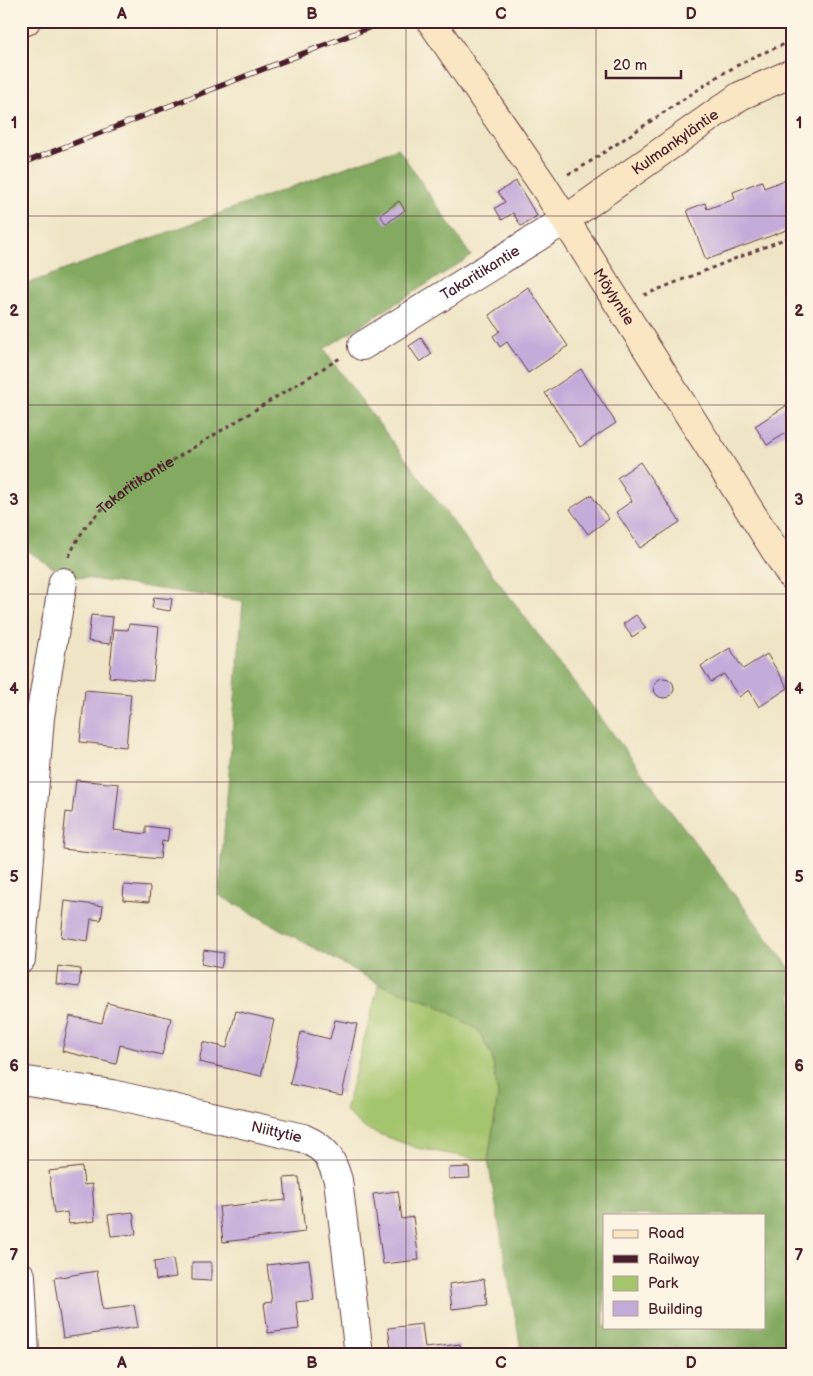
<svg xmlns="http://www.w3.org/2000/svg" width="813" height="1376" viewBox="0 0 813 1376" font-family="'Balsamiq Sans',sans-serif">
	<rect width="100%" height="100%" fill="#fcf5e5"/>
	<filter id="ink" filterUnits="userSpaceOnUse"><feTurbulence type="fractalNoise" baseFrequency=".02" numOctaves="2"/><feDisplacementMap in="SourceGraphic" scale="10" xChannelSelector="R" yChannelSelector="G"/><feConvolveMatrix kernelMatrix="1 2 1 2 8 2 1 2 1" color-interpolation-filters="sRGB"/></filter>
	<filter id="wash" filterUnits="userSpaceOnUse"><feTurbulence type="fractalNoise" baseFrequency=".0096" numOctaves="4" result="noise"/><feDisplacementMap in="SourceGraphic" scale="20" xChannelSelector="R" yChannelSelector="G"/><feGaussianBlur stdDeviation="1.12" result="paint"/><feColorMatrix in="noise" values="0 0 0 0 0 0 0 0 0 0 0 0 0 0 0 0 0 1.4 0 .05"/><feComposite in="paint" operator="in"/></filter>
	<g filter="url(#wash)">
		<rect width="100%" height="100%" fill="#efe5c6"/>
		<path fill="#a4c46d" stroke="#77724c" d="M379,984L435,1004L478,1030L492,1056L498,1096L488,1161L417,1148L366,1129L345,1111Z"/>
		<path fill="#83aa60" stroke="#666446" fill-rule="evenodd" d="M398,148L471,256L324,349L346,380L792,971V1355H522L488,1161L498,1096L492,1056L478,1030L435,1004L379,984L219,895L243,601L64,575L21,546V286ZM604,1215H764V1327H604Z"/>
		<g id="blocks">
			<path fill="#c4acda" d="M792,177V228L706,260L687,210L705,203L707,209L735,199L733,192L762,181L764,188Z
				M516,181L537,216L521,226L513,213L502,220L495,208L505,202L498,192Z
				M399,201L405,210L386,224L380,215Z
				M528,287L568,346L528,373L507,342L500,347L493,336L500,331L489,315Z
				M421,338L432,354L420,362L409,346Z
				M581,369L616,423L580,447L545,393Z
				M792,402V429L767,445L755,426Z
				M640,462L680,522L640,548L616,512L632,501L617,478Z
				M591,495L609,519L588,534L570,509Z
				M154,597L172,599L170,611L152,608Z
				M91,615L113,617L110,644L88,641Z
				M636,615L646,628L632,637L623,624Z
				M129,624L159,627L153,681L109,677L114,629L128,630Z
				M730,648L743,669L767,654L788,688L759,707L749,690L739,697L724,674L711,682L701,666Z
				M654 688a10 10 0 1 1 20 0a10 10 0 1 1-20 0Z
				M85,690L131,694L126,747L80,742Z
				M76,780L119,784L114,830L146,834V826L169,829L167,842L162,841L160,859L62,849L66,812L72,813Z
				M124,885L150,887L149,902L123,900Z
				M65,901L103,906L101,920L91,919L88,941L61,937Z
				M204,950L224,953L221,968L201,964Z
				M58,966L81,969L79,987L56,984Z
				M107,1003L171,1018L162,1055L120,1045L116,1064L62,1051L70,1016L102,1023Z
				M236,1011L274,1020L261,1076L199,1062L203,1042L227,1048Z
				M335,1020L357,1024L342,1095L290,1084L301,1032L330,1039Z
				M82,1167L84,1185L92,1184L95,1221L69,1224L67,1212L54,1214L49,1171Z
				M469,1167L470,1178L449,1179V1168Z
				M299,1177L305,1232L223,1242L219,1207L286,1200L284,1178Z
				M398,1191L402,1219L413,1217L419,1260L383,1264L373,1194Z
				M133,1212L136,1234L111,1236L108,1215Z
				M173,1259L176,1277L156,1280L154,1262Z
				M309,1260L314,1300L296,1302L299,1329L268,1333L264,1303L272,1302L267,1265Z
				M192,1262H211V1281L192,1280Z
				M97,1271L103,1309L134,1305L138,1327L63,1338L54,1278Z
				M484,1279L487,1305L452,1309L449,1284Z
				M422,1324L425,1348L460,1344L461,1355H392L388,1328Z"/>
		</g>
	</g>
	<g filter="url(#ink)">
		<use href="#blocks" fill-opacity="0" stroke="#633d42" stroke-width="1"/>
		<g fill="none" stroke-linecap="round" stroke-linejoin="round">
			<g stroke="#633d42" stroke-width="30">
				<g id="street">
					<path id="s2" d="M362,346L565,220"/>
					<path d="M21,959L40,717L63,582"/>
					<path id="s3" d="M21,1080L112,1094L303,1138C326,1148 331,1157 338,1180L359,1355"/>
					<path d="M21,1276L25,1355"/>
				</g>
			</g>
			<g stroke="#633d42" stroke-width="30">
				<g id="secondary">
					<path id="s4" d="M431,21L543,185L792,577"/>
					<path d="M21,23L26,21"/>
					<path id="s5" d="M565,220L740,96L792,73"/>
				</g>
			</g>
			<g stroke="#633d42" stroke-width="3" stroke-dasharray="4 4" stroke-linecap="butt">
				<path d="M568,174L579,169L720,75L753,57L792,41"/>
				<path d="M644,295L792,236"/>
				<path id="s1" d="M69,557C84,522 100,510 129,487L340,358"/>
			</g>
			<use href="#street" stroke="#fff" stroke-width="28"/>
			<use href="#secondary" stroke="#fbe6c4" stroke-width="28"/>
			<g stroke="#4a1f2b" stroke-width="5.5">
				<path id="rail" d="M21,164L386,21"/>
			</g>
			<use href="#rail" stroke="#fcf5e5" stroke-width="4" stroke-dasharray="11" stroke-linecap="butt"/>
		</g>
	</g>
	<path fill="none" stroke="#4a1f2b" stroke-width="1" stroke-opacity="0.55" d="M217,21V1355M406,21V1355M596,21V1355M21,216H792M21,405H792M21,594H792M21,782H792M21,971H792M21,1160H792"/>
	<g text-anchor="middle" dominant-baseline="central" stroke-width="4.5" stroke-linejoin="round" paint-order="stroke">
		<g font-size="15" fill="#4a1f2b" stroke="#fcf5e5">
			<text stroke="none"><textPath href="#s5" startOffset="135">Kulmankyläntie</textPath></text>
			<text stroke="none"><textPath href="#s2" startOffset="139">Takaritikantie</textPath></text>
			<text stroke="none"><textPath href="#s4" startOffset="331">Möylyntie</textPath></text>
			<text stroke="none"><textPath href="#s1" startOffset="100">Takaritikantie</textPath></text>
			<text stroke="none"><textPath href="#s3" startOffset="261">Niittytie</textPath></text>
		</g>
	</g>
	<rect width="813" height="1376" fill="none" stroke="#fcf5e5" stroke-width="55"/>
	<rect x="603" y="1214" width="162" height="115" fill="#fcf5e5" stroke="#b59f9b"/>
	<rect x="613" y="1230" width="25" height="8" fill="#fbe6c4" stroke="#b59f9b"/>
	<text x="648" y="1238" font-size="15" fill="#4a1f2b">Road</text>
	<rect x="613" y="1255" width="25" height="8" fill="#4a1f2b" stroke="#b59f9b"/>
	<text x="648" y="1264" font-size="15" fill="#4a1f2b">Railway</text>
	<rect x="613" y="1276" width="25" height="15" fill="#a4c46d" stroke="#b59f9b"/>
	<text x="648" y="1288" font-size="15" fill="#4a1f2b">Park</text>
	<rect x="613" y="1301" width="25" height="15" fill="#c4acda" stroke="#b59f9b"/>
	<text x="648" y="1314" font-size="15" fill="#4a1f2b">Building</text>
	<path d="M606 70v8h75v-8" fill="none" stroke="#4a1f2b" stroke-width="2.5"/>
	<text x="613" y="70" font-size="15" fill="#4a1f2b" stroke="#fcf5e5" stroke-width="4" paint-order="stroke">20 m</text>
	<rect x="28" y="28" width="758" height="1320" fill="none" stroke="#4a1f2b" stroke-width="2"/>
	<g font-size="16" text-anchor="middle" font-weight="bold" fill="#4a1f2b">
		<text x="122" y="19">A</text>
		<text x="312" y="19">B</text>
		<text x="501" y="19">C</text>
		<text x="691" y="19">D</text>
		<text x="14" y="128">1</text>
		<text x="799" y="128">1</text>
		<text x="14" y="316">2</text>
		<text x="799" y="316">2</text>
		<text x="14" y="505">3</text>
		<text x="799" y="505">3</text>
		<text x="14" y="694">4</text>
		<text x="799" y="694">4</text>
		<text x="14" y="882">5</text>
		<text x="799" y="882">5</text>
		<text x="14" y="1071">6</text>
		<text x="799" y="1071">6</text>
		<text x="14" y="1260">7</text>
		<text x="799" y="1260">7</text>
		<text x="122" y="1368">A</text>
		<text x="312" y="1368">B</text>
		<text x="501" y="1368">C</text>
		<text x="691" y="1368">D</text>
	</g>
</svg>
